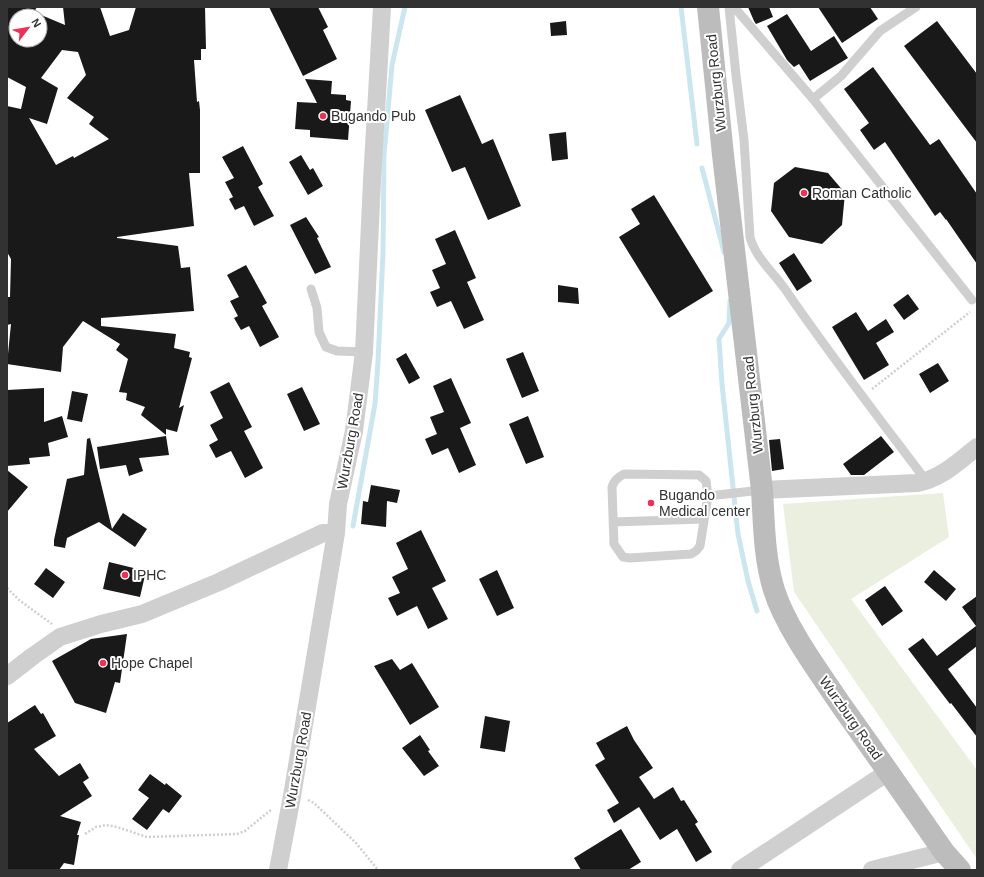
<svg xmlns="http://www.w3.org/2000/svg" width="984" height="877" viewBox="0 0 984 877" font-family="Arial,sans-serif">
	<rect width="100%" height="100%" fill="#fff"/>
	<path fill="#eaefe0" d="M943,493L949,537L851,599L977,770V859L794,592L783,504Z"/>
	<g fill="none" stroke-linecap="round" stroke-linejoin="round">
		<path stroke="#cce6ef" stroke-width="5" d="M681,7L697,144
			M702,168L724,252
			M730,301L729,323L719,339L722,384L738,534L748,581L757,611
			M353,526L375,404L378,362L383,253L384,155L392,65L405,7"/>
	</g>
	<path fill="#191919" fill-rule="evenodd" d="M7,7H37L34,12L65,25L63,7H100L110,36L129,30L136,7H205L206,49H201V60H194L197,102L199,101L200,110V173H189L194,226L117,237V238L178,246L181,268L190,267L194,311L101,318V326L176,334L174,348L190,352L189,357L192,358L179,408L184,405L177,432L166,429V435L141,415L145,407L126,400L127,393L119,392L128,359L116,350L120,344L83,321L63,347L61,372L7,364L11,324L7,325V297H10L11,259L7,252V106L21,109L26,87L7,77ZM16,16H40V40H16ZM62,50L78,52L86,75L67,98L94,117L89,124L109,139L74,158L73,156L56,165L29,118L47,124L58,88L41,78Z
		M269,7H318L328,27L323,30L337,59L303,76Z
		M748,7H769L773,17L756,24L754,21Z
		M818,7H870L878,19L842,43Z
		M787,14L811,51L834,36L848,58L810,81L799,64L794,67L787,60L767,26Z
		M566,21L567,35L551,36L550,23Z
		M937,21L977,74V143L904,46Z
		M873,67L930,145L939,139L977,194V264L946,219V220L940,212L935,216L885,142L874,150L860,130L869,123L844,89Z
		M305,79L332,81L331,94L346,95V100L351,101L348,140L310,137V130L295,129L297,102L317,103Z
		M460,95L482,144L493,139L521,206L488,220L465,167L452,172L425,110Z
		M566,132L568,159L552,161L549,134Z
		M243,146L263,184L258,187L274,216L254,226L244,206L235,210L229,199L233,197L225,182L234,178L222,157Z
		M301,155L310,170L313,168L323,186L308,195L289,162Z
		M795,167L828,173L845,193L842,225L822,244L789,237L771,211L774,183Z
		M654,195L713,291L669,318L619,237L640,224L631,209Z
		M306,217L319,237L317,238L331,267L315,274L290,225Z
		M455,230L476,278L467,282L484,320L464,329L451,301L437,307L430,292L440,288L432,270L446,264L435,239Z
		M794,253L812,281L797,291L779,263Z
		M246,265L267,303L262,306L279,337L260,347L249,326L241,330L234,318L238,316L230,301L239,297L227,275Z
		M558,285L578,288L579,304L558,302Z
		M908,294L919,309L904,320L893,305Z
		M856,312L868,331L886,319L894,332L876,343L889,365L864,380L832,327Z
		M523,352L539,391L522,398L506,359Z
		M406,353L420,378L409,384L396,359Z
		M938,363L949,381L930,393L919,374Z
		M451,378L471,423L460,428L476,465L459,473L448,448L432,455L425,439L437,434L430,417L444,412L433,386Z
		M229,382L252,427L244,431L263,468L245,478L231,451L216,458L209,445L218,440L210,425L223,418L210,392Z
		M302,387L320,424L304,431L287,394Z
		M44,388V422L62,416L68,437L48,443L50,456L29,458L30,464L7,466V390Z
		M72,391L88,394L82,422L67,419Z
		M528,416L544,457L526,464L509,424Z
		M166,436L169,455L139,458L143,471L129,476L126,465L100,469L97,447Z
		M881,436L894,452L864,475H851L843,464Z
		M90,438L112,529L123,513L147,529L135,547L99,522L67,538L65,548L54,546V540L67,479L84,475L87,439Z
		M780,439L784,469L772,471L769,440Z
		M7,470L28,487L7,512Z
		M371,485L400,490L397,503L387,501L386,527L361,524L363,501L368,502Z
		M421,530L446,581L432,588L448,619L428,629L417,606L397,616L388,598L400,593L392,577L408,569L396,543Z
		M109,562L146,571L140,597L103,589Z
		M46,568L65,582L53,598L34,584Z
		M497,570L514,608L497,616L479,579Z
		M934,570L956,589L946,601L924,582Z
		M885,586L903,611L882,626L865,600Z
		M977,596V646L948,669L977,708V737L951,703L950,704L908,649L923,638L937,656L976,626L962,607Z
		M127,634L120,683L115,682L106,713L75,703L52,661L91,639Z
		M392,659L400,670L412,663L439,707L410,725L374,666Z
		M35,705L41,714L43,713L56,736L34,749L59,776L80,763L89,778L83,782L92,796L60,816L81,822L77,835H79L74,865L64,863L59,870H7V723Z
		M485,716L510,721L505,752L480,748Z
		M627,726L634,740L653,768L639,777L654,799L673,787L681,801L684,800L698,822L695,824L712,852L696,862L677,829L660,840L639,807L614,823L607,810L619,803L595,765L605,759L596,743Z
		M420,735L430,750L428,751L439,766L424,776L402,748Z
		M150,774L165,785L166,783L182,796L169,813L163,809L147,830L132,819L149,798L138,790Z
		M621,829L641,862L628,870H581L574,858Z"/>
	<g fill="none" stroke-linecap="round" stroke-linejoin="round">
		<path stroke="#cfcfcf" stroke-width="2.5" stroke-dasharray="2 2" stroke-linecap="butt" d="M872,389L970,312
			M7,588L19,600L52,624
			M308,800L314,803L356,843L378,870
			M85,834L96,827L106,825L117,827L147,837L237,834L245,831L272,809"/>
		<path stroke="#cfcfcf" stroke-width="9" d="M729,7L736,75L744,140L750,237C755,257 773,272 785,289C830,355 879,418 927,482
			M734,7L813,99L972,300
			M813,99L841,76L880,31L916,7
			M311,289L317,308L319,332L326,347L337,351L364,352
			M708,496L700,546L696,551L691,554L630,558L623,557L614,544L612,487C614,480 618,477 624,474L699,475L706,481L708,496L762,490
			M613,522L704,519"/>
		<path stroke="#cfcfcf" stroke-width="18" d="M762,490L917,483C941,479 959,461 977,447
			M7,676L33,656L60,637L101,624L142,614L219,582L323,533H336
			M278,870L292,796L336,533L338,504L354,431L364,352L372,181L382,7
			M740,870L888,772
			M872,870L944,852"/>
		<path stroke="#bcbcbc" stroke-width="22" d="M708,7L723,155L762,490C764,523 764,558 774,590C786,628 819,672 841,705C876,754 910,803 944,852L960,870"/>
	</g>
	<g fill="#ee2f56" stroke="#fff" stroke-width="1.5">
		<circle cx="323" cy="116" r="4"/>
		<circle cx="804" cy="193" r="4"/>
		<circle cx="651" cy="503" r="4"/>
		<circle cx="125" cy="575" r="4"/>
		<circle cx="103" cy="663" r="4"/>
	</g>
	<g text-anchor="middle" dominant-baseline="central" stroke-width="4" stroke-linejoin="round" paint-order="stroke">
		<g font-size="14" fill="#323232" stroke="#fff">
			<text transform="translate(716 83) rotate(-96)">Wurzburg Road</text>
			<text transform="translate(753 405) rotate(-96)">Wurzburg Road</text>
			<text transform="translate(350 441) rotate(-80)">Wurzburg Road</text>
			<text transform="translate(851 718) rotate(55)">Wurzburg Road</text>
			<text transform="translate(298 760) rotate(-80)">Wurzburg Road</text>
		</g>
		<g font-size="14" fill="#323232" stroke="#fff" text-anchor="start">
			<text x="331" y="116">Bugando Pub</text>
			<text x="812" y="193">Roman Catholic</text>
			<text x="659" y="495">Bugando<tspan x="659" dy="16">Medical center</tspan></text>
			<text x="133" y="575">IPHC</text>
			<text x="111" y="663">Hope Chapel</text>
		</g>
	</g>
	<rect width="984" height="877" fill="none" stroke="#323232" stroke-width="16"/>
	<g transform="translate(28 28) rotate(59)"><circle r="19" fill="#ffffff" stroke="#adadad"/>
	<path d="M0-3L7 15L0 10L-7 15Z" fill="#ee2f56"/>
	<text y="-6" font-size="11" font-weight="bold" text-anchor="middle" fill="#323232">N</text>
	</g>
</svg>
